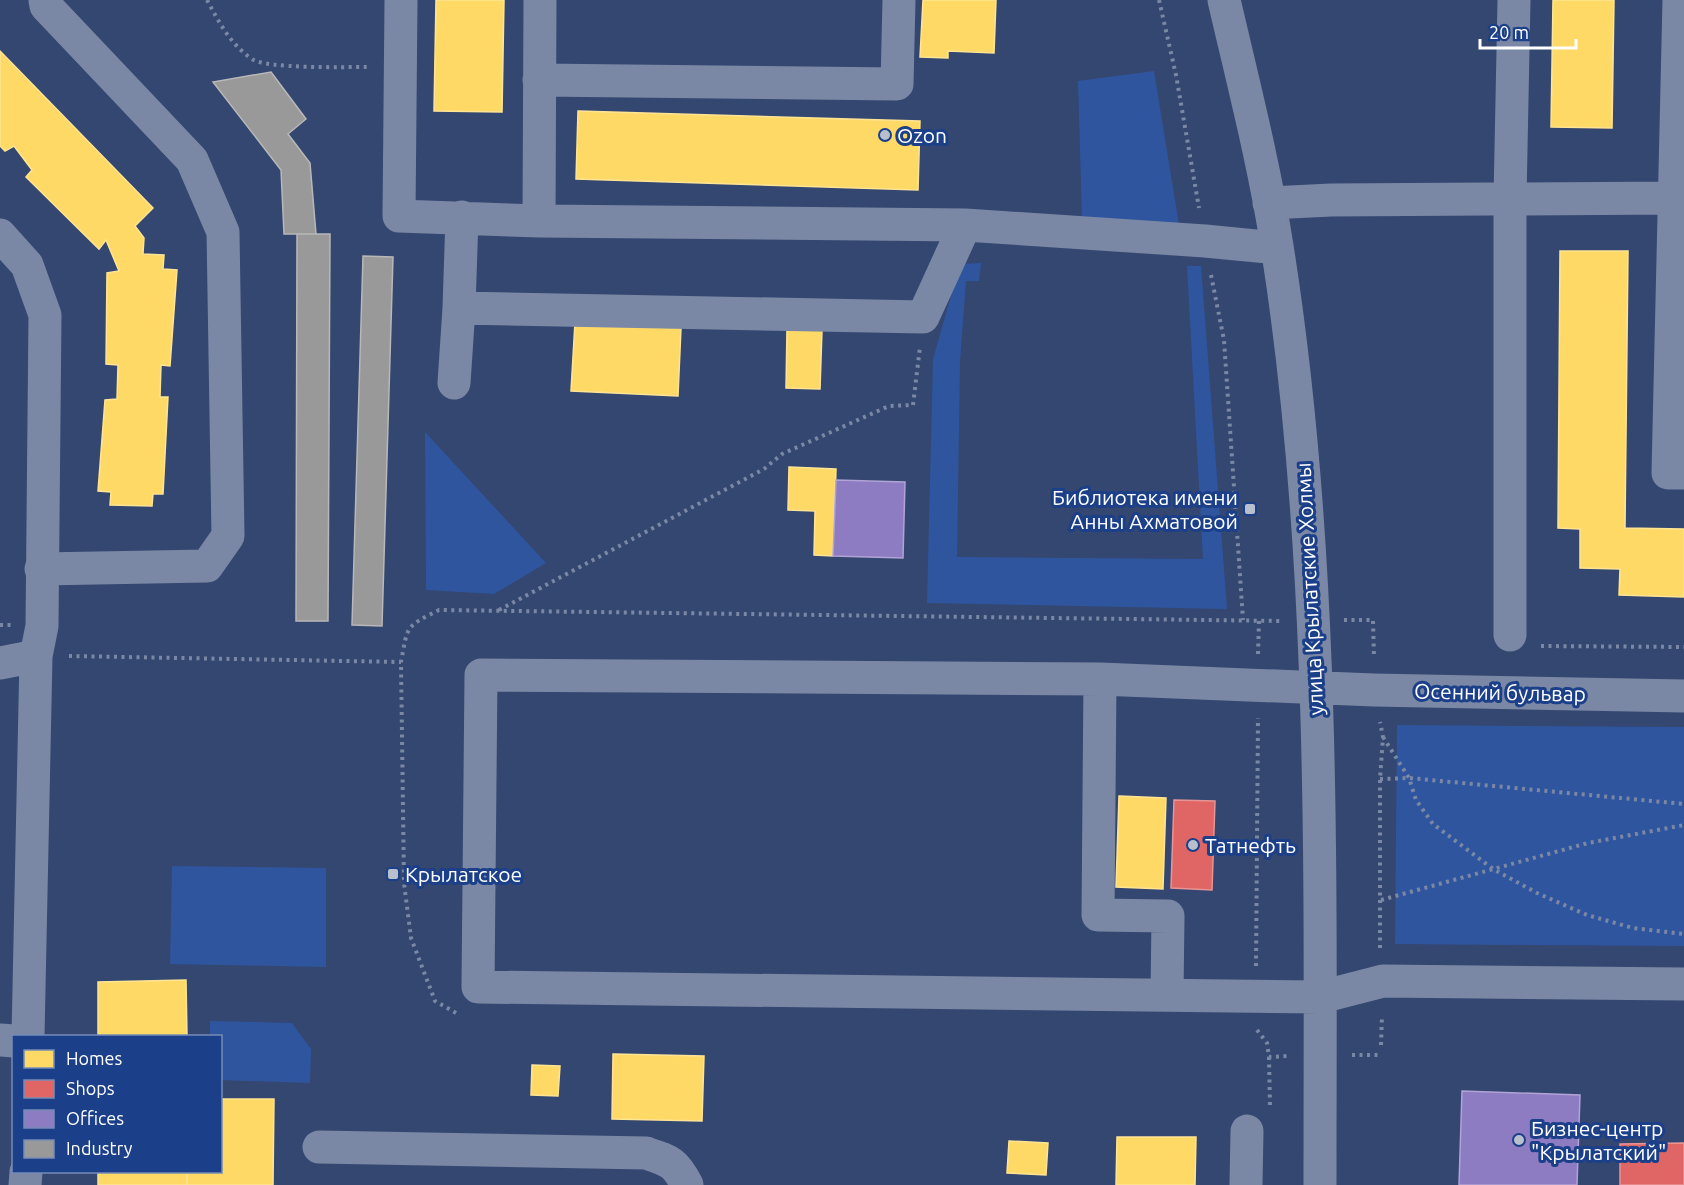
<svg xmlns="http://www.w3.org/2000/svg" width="1684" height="1185" viewBox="0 0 1684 1185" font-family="Ubuntu,sans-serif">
	<rect width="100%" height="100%" fill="#344770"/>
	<path fill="#2f559f" d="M1154,71L1179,225L1082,218L1078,81Z
		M981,263L979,281H966L960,361L957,557L1203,559L1187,266H1201L1227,609L927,603L933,359L960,264Z
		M425,432L546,563L494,594L426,590Z
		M1397,725L1684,727V946L1395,944Z
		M172,866L326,868V967L170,964Z
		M210,1021L292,1023L311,1049L310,1083L221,1080L220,1036H210Z"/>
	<path fill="#ffd966" stroke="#ffe494" stroke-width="1.5" d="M436,0H504L502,112L434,111Z
		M923,0H996L994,53L948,51V58L920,57Z
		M1553,0H1614L1612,128L1551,127Z
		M0,51L153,208L135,226L144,238L143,254L164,255L163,269L177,270L170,366L161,365L160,397H168L163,494H153L152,506L110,505L111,492L98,491L105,400L117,399L118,365L106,364L107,273L119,271L106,240L99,249L26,177L32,170L14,146L5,151L0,146Z
		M578,111L920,121L918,190L576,179Z
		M1560,251H1628L1625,528L1684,529V597L1619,595L1620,569L1580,568V529L1558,528Z
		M575,322L681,328L678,396L571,391Z
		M787,329L822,330L820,389L786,388Z
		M789,467L836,469L833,556L814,555L815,511L788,510Z
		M1119,796L1166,798L1163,889L1116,887Z
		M186,980L187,1036H98V982Z
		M613,1054L704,1056L702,1121L612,1119Z
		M532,1065L560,1066L558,1096L531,1095Z
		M220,1099H274L273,1185H187V1172H220Z
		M1117,1137H1196L1195,1185H1116Z
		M1009,1141L1048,1143L1046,1175L1007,1173Z
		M98,1172H187V1185H98Z"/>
	<path fill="#e06666" stroke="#e99494" stroke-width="1.5" d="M1174,800L1215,801L1212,890L1171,888Z
		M1684,1143V1185H1620V1144Z"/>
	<path fill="#8e7cc3" stroke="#b0a3d5" stroke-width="1.5" d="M836,480L905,482L903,558L833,556Z
		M1462,1091L1580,1095L1577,1185H1459Z"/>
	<path fill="#999" stroke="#b8b8b8" stroke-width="1.5" d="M271,72L306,119L288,134L310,163L316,234H284L281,170L213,82Z
		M297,234H330L328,621H296Z
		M363,256L393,257L382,626L352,625Z"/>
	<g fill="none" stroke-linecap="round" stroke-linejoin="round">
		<path stroke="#7b88a5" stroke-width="4" stroke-dasharray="3 4.5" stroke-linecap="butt" d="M207,0C219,22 230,44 252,59C266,69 345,67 367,67
			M1159,0L1176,75L1199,208
			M1211,275L1224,340L1243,620
			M499,610L764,469L782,454L889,406L913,405L920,347
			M1344,620H1373L1374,658
			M0,625H11
			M1541,646L1684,647
			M1258,654L1259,621
			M69,656L401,662
			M1383,737L1409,778L1416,800L1433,824L1493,869L1537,893L1587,915L1633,928L1684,934
			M1380,779L1409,778L1684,804
			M1381,900L1588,843L1684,825
			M1380,948V779L1383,737L1380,722
			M1256,966L1258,718
			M456,1013L435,1001L411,938L404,883L401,662C408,625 405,627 439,610L1282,621
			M1257,1030L1267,1043L1269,1057L1288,1056
			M1381,1045L1382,1015
			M1352,1055H1381
			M1269,1057L1270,1107"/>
		<path stroke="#7b88a5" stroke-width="33" d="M401,0L399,216L539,221L965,225L1205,241L1277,248
			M1224,0C1243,82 1264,163 1277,246C1326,556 1320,872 1320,1185
			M1679,0L1668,473H1684
			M539,80L897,84L899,0
			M1269,203L1331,200L1675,198
			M462,217L459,308L923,317L965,225
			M539,221L540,0
			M0,235L27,265L45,315L42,626L36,656L28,1036
			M454,383L459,308
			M41,569L207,566L228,536L223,232L192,160L46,6L45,0
			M1510,635V199L1514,0
			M0,663L36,656
			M1100,679L1098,915L1168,916L1167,994
			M1684,696L1374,690L1100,679L481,675L478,987L1321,997L1383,981L1684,984
			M0,1040L14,1041
			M319,1147L646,1153C670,1161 675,1162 687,1185
			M25,1185L26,1172
			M1246,1185L1247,1131"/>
	</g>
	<g fill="#b8bfcd" stroke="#1b3f88" stroke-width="2">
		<circle cx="885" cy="135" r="6"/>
		<rect x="1244" y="503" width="12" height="12" rx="3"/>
		<circle cx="1193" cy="845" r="6"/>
		<rect x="387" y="868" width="12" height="12" rx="3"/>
		<circle cx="1519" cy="1140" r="6"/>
	</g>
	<g text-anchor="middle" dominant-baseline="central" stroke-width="6" stroke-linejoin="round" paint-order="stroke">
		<g font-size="21" fill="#fff" stroke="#1b3f88" text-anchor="start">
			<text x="897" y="135">Ozon</text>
			<text x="1238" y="497" text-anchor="end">Библиотека имени<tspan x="1238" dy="24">Анны Ахматовой</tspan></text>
			<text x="1205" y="845">Татнефть</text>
			<text x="405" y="874">Крылатское</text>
			<text x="1531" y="1128">Бизнес-центр<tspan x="1531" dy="24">"Крылатский"</tspan></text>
		</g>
		<g font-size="21" fill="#fff" stroke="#1b3f88">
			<text transform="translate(1309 589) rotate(-93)">улица Крылатские Холмы</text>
			<text transform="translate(1500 692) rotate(1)">Осенний бульвар</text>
		</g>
	</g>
	<rect x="12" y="1035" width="210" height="138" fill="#1b3f88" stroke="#768cb8" stroke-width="1.5"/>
	<rect x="24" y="1050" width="30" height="18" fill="#ffd966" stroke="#768cb8" stroke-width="1.5"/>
	<text x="66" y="1065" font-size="18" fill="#ffffff">Homes</text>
	<rect x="24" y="1080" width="30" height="18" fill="#e06666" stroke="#768cb8" stroke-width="1.5"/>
	<text x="66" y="1095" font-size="18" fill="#ffffff">Shops</text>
	<rect x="24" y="1110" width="30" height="18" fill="#8e7cc3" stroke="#768cb8" stroke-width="1.5"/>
	<text x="66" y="1125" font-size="18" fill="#ffffff">Offices</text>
	<rect x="24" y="1140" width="30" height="18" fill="#999999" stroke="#768cb8" stroke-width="1.5"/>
	<text x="66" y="1155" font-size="18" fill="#ffffff">Industry</text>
	<path d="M1480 39v9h96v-9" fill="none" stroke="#ffffff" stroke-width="3"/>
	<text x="1489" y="39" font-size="18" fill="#ffffff" stroke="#1b3f88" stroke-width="4.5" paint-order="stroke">20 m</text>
</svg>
